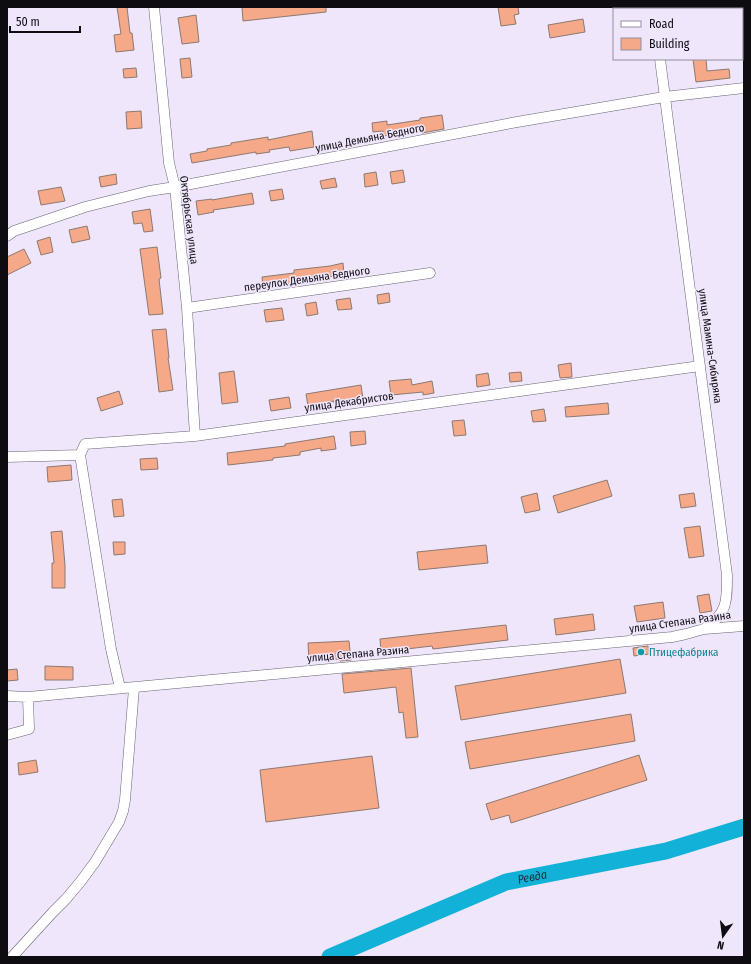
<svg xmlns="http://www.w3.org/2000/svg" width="751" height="964" viewBox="0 0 751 964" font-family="'Fira Sans Condensed',sans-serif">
	<rect width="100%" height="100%" fill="#efe6fb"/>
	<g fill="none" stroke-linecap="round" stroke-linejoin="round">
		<path stroke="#12b1d7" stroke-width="17" id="s1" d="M330,957L506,882L666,851L744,827"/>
	</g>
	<path fill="#f6a988" stroke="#8d786f" d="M117,7H127L130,33H132L134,50L116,52L114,35L121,34Z
		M242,7H326V12L243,21Z
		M498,7H518L519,14L514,15L516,24L501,26Z
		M196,15L199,42L182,44L178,18Z
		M583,19L585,32L550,38L548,25Z
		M190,58L192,77L182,78L180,59Z
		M693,59H706L707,71L729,69L730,78L696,82Z
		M136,68L137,77L124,78L123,69Z
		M141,111L142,128L127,129L126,112Z
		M442,115L444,129L422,133V130L384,136L383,131L373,132L372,123L387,121V125L420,120V118Z
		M312,131L314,147L290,151L289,147L269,150L270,152L256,154V152L192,163L190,154L207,151V149L231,145V143L268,137V140Z
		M403,170L405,182L392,184L390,172Z
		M376,172L378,185L365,187L364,174Z
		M116,174L117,184L101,187L99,177Z
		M335,178L337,187L322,189L320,181Z
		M61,187L65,201L41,205L38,191Z
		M282,189L284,199L271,201L269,191Z
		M252,193L254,204L213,210L214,212L198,215L196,201L212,199V200Z
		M150,209L153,231L144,232L142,223L134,224L132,212Z
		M87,226L90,239L72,243L69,230Z
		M50,237L53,252L41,255L37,241Z
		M157,247L161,278L159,279L163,314L149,315L140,249Z
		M24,249L31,263L7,275V257Z
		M343,263L344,275L319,278L320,280L284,284V286L263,288L262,277L294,273V270L330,266Z
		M389,293L390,302L378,304L377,295Z
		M350,298L352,309L338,310L336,300Z
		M316,302L318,314L307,316L305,304Z
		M282,308L284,320L266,322L264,310Z
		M166,329L169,358H168L173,390L159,392L152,330Z
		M571,363L572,377L560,378L558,365Z
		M234,371L238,402L222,404L219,373Z
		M521,372L522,381L510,382L509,373Z
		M488,373L490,385L477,387L476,375Z
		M411,379L412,385L432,381L434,393L423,395V392L391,395L389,381Z
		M361,385L363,399L334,403V401L308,406L306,394Z
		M119,391L123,404L101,411L97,398Z
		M289,397L291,408L271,411L269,400Z
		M608,403L609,414L566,417L565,407Z
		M544,409L546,421L533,422L531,411Z
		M464,420L466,435L454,436L452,421Z
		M365,431L366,444L351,446L350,432Z
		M334,436L336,449L321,451V448L300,452V455L273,458V460L228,465L227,453L285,446V444Z
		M157,458L158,469L141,470L140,459Z
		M71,465L72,480L48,482L47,467Z
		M607,480L612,496L558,513L553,496Z
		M537,493L540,510L525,513L521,497Z
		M694,493L696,506L681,508L679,495Z
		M122,499L124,516L114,517L112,500Z
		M700,526L704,556L689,558L684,528Z
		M62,531L65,565V588H52V563H54L51,532Z
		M113,542H125V554L114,555Z
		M486,545L488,563L419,570L417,552Z
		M709,594L712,611L700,613L697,596Z
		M663,602L665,618L637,622L634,606Z
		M593,614L595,630L556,635L554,619Z
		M506,625L508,640L433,649L432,646L381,652L380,639Z
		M349,641L351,660L340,661V659L309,661L308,643Z
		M648,646L649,654L634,656L633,648Z
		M620,659L626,693L461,720L455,686Z
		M45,666L73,667V680H45Z
		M411,668L418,737L406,738L403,712L399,713L396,687L344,693L342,674Z
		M17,669L18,680L7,681V670Z
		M631,714L635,741L470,769L465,742Z
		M639,755L647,780L511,823L509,815L491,820L486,804Z
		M372,756L379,808L266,822L260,770Z
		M36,760L38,772L19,775L18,763Z"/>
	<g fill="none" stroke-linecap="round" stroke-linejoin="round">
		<g stroke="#696173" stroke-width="11">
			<path id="minor" d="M154,7L169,163L175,187L187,308L195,436
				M653,7L654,9
				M660,59L727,575C727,601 728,613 704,629
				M7,236L14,231L85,207L149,191L175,187L517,122L664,97L744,88
				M187,308L430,273
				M80,455L85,444L195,436L700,366
				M80,455L111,649L120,688
				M7,457L80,455
				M7,696L28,697L672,637L686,634L704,629L744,626
				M7,735L29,729L28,697
				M12,957L53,912L66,899L81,881L95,862L119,822L123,811L125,800L134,688"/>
		</g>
		<use href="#minor" stroke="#fff" stroke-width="10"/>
	</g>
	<circle fill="#0f9aa8" stroke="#efe6fb" stroke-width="1.5" cx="641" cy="652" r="4"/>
	<g text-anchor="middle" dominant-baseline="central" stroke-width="3" stroke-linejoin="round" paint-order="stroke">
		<g font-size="11" fill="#0e0b11" stroke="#efe6fb">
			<text transform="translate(370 138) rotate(-11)">улица Демьяна Бедного</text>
			<text transform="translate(189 220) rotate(83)">Октябрьская улица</text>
			<text transform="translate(307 279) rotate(-8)">переулок Демьяна Бедного</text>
			<text transform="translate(710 346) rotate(82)">улица Мамина-Сибиряка</text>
			<text transform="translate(349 402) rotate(-8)">улица Декабристов</text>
			<text transform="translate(680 622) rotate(-8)">улица Степана Разина</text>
			<text transform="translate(358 654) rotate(-5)">улица Степана Разина</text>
		</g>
		<g font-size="11" fill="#0d838f" stroke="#efe6fb" text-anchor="start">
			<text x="649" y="652">Птицефабрика</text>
		</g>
		<g font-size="12" font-style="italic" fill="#182e35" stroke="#efe6fb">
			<text stroke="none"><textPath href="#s1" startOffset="218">Ревда</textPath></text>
		</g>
	</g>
	<rect width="751" height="964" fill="none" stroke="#0e0b11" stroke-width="16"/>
	<rect x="613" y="8" width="130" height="52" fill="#efe6fb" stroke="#958e9d"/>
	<rect x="621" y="21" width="20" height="6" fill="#ffffff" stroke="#958e9d"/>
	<text x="649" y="28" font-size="12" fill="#0e0b11">Road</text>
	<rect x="621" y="38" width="20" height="12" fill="#f6a988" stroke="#958e9d"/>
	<text x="649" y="48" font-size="12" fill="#0e0b11">Building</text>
	<g transform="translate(723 936) rotate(194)" stroke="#efe6fb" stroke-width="3" paint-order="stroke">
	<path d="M0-3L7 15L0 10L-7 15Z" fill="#0e0b11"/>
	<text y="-6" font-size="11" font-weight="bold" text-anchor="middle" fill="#0e0b11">N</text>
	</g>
	<path d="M10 26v6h70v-6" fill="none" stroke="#0e0b11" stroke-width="2"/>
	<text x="16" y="26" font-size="12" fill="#0e0b11" stroke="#efe6fb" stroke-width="3" paint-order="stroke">50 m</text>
</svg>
